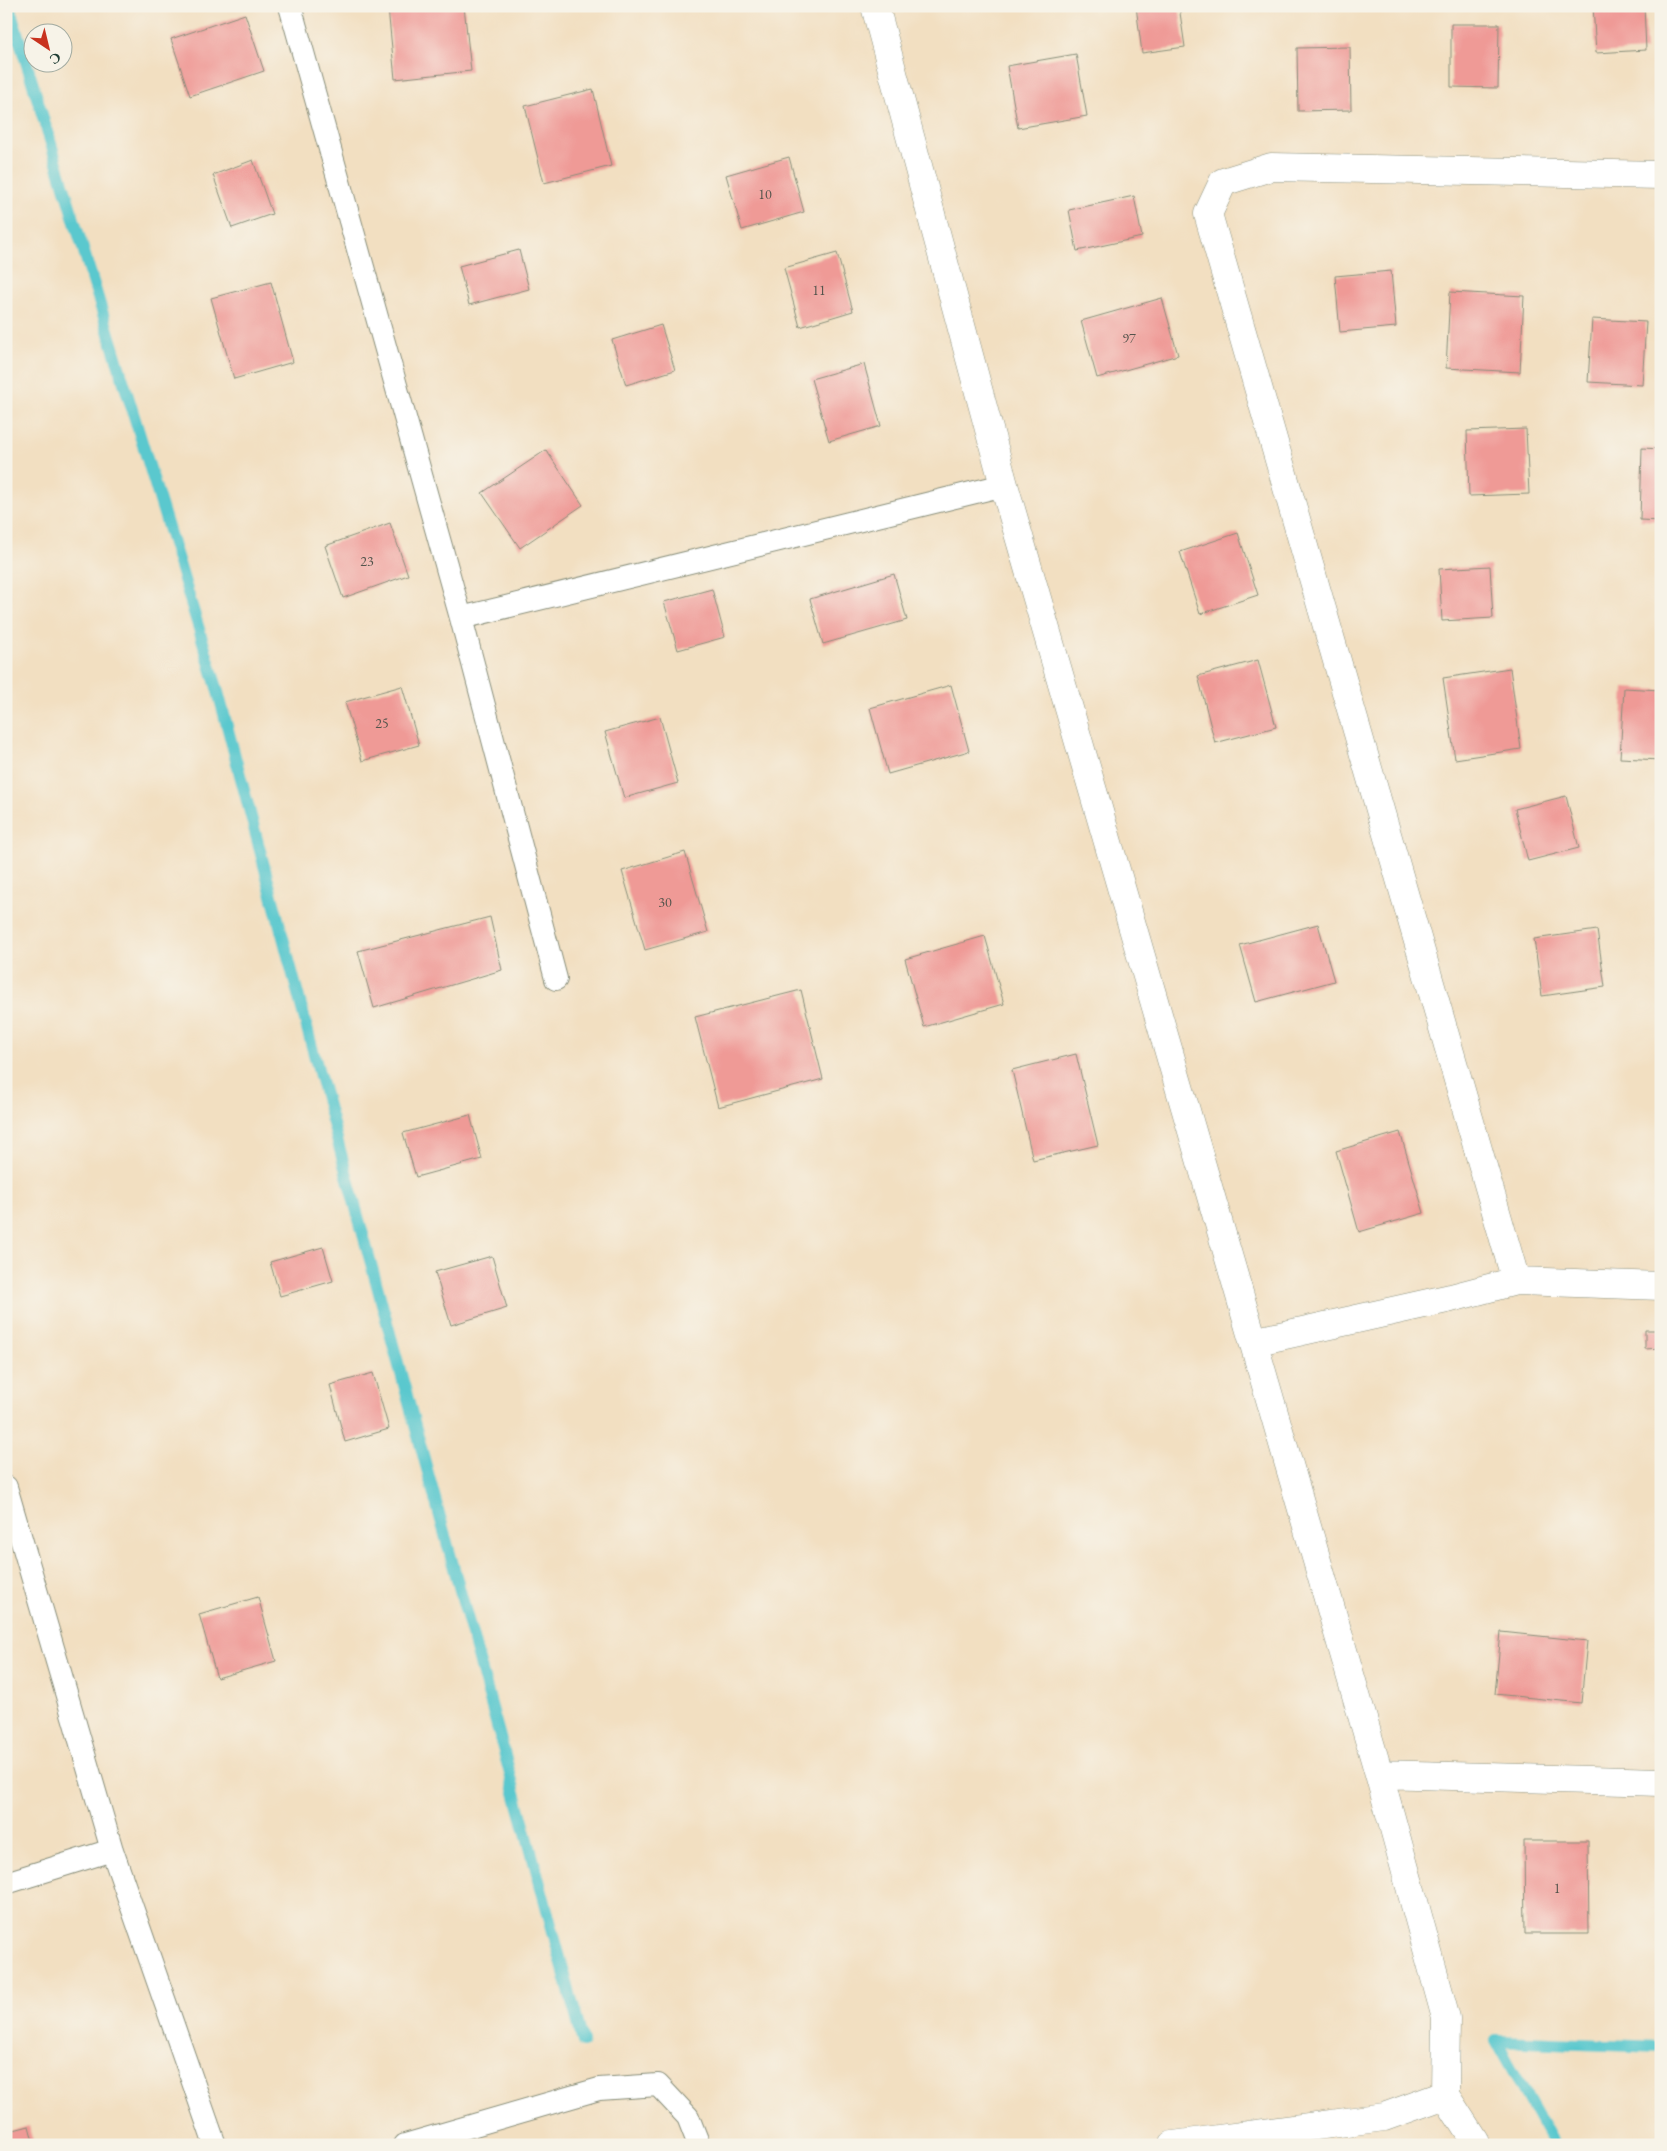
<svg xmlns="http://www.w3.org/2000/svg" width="1667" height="2151" viewBox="0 0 1667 2151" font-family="'EB Garamond',serif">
	<rect width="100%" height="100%" fill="#f7f3e8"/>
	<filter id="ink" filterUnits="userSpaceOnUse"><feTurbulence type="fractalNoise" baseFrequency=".02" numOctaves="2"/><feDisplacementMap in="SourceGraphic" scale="10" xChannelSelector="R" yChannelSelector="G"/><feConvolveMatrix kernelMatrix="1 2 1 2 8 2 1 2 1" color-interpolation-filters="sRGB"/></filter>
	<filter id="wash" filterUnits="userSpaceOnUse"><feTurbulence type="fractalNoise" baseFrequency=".0096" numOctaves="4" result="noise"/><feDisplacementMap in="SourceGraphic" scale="20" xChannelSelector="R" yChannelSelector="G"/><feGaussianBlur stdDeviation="1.12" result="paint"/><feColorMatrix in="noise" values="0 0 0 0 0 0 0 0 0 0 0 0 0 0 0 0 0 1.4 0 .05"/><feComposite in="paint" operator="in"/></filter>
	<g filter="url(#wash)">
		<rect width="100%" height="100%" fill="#f2dfc1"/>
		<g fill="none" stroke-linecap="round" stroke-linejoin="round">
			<path stroke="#5ac8ce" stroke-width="12" d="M9,6L217,688L312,1047L583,2042
				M1554,2145L1496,2041L1661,2047"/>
		</g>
		<g id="blocks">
			<path fill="#ef9a96" d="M404,6H464L471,71L395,79L388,8Z
				M1136,6H1179L1185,47L1142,53Z
				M1593,6H1644L1646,50L1596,53Z
				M245,14L264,71L190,96L171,39Z
				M1451,24H1499L1498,88L1451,87Z
				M1350,47L1351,110L1298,111L1297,48Z
				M1076,54L1087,116L1018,128L1007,66Z
				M593,89L611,166L544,183L525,106Z
				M789,157L804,212L742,230L726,175Z
				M253,160L272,214L232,228L213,175Z
				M1134,196L1142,237L1077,251L1069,210Z
				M519,250L529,289L469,305L459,266Z
				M837,253L853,311L800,327L784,268Z
				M1391,271L1396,327L1340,332L1335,276Z
				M271,282L293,362L234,379L211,298Z
				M1450,292L1524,296L1520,372L1446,368Z
				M1162,298L1178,355L1097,378L1081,321Z
				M1592,319L1646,322L1642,385L1588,382Z
				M661,325L675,370L626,385L612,340Z
				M864,364L881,426L829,441L811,379Z
				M1526,429L1529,494L1469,496L1467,431Z
				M1642,448L1661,449V521L1640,520Z
				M546,450L583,505L520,548L482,493Z
				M390,523L408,575L343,598L325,546Z
				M1238,533L1258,595L1200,614L1180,552Z
				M1490,566L1493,618L1442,621L1439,569Z
				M894,574L907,620L823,644L810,599Z
				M712,589L725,637L678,650L664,602Z
				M1258,660L1276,727L1215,743L1198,676Z
				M1510,668L1521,749L1455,759L1443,678Z
				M951,685L969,751L888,774L870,708Z
				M402,686L419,745L362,761L345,702Z
				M1624,688L1661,690V760L1620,758Z
				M660,717L678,783L624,798L605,732Z
				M1566,796L1579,848L1528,861L1515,809Z
				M685,852L708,932L645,950L622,871Z
				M490,917L502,970L374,1008L358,951Z
				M1318,924L1334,981L1256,1002L1240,945Z
				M1597,930L1605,987L1542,996L1534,939Z
				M985,936L1004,1004L924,1027L905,959Z
				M801,990L823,1079L718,1107L695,1017Z
				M1076,1054L1098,1145L1033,1160L1012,1070Z
				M470,1115L482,1159L416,1177L403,1133Z
				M1400,1132L1424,1213L1359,1232L1336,1151Z
				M323,1247L333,1281L280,1296L270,1262Z
				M492,1256L507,1308L451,1325L435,1272Z
				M1645,1330H1661V1348L1645,1349Z
				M373,1373L389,1429L345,1442L330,1385Z
				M258,1597L276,1661L217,1678L199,1614Z
				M1501,1632L1587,1641L1581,1703L1495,1694Z
				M1524,1841H1588L1589,1934H1525Z
				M29,2126L34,2145H6V2132Z"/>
		</g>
	</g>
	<g filter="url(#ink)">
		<use href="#blocks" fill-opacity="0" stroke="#888e7a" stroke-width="1"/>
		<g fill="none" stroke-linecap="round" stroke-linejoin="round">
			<g stroke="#888e7a" stroke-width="24">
				<path id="service" d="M290,6L461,618L556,979
					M461,618L1004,485
					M6,1487L112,1850L215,2145
					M6,1883L112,1850
					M405,2145L599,2089L658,2085L688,2117L699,2145"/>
			</g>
			<g stroke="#888e7a" stroke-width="29">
				<path id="minor" d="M875,6L1004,485L1379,1774L1446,2018L1445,2095L1384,2117L1173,2145
					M1516,1281L1208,214L1223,182L1271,167L1661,175
					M1253,1342L1451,1298L1516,1281L1661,1286
					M1379,1774L1661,1782
					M1445,2095L1474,2140L1475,2145"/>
			</g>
			<use href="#service" stroke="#fff" stroke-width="22"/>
			<use href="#minor" stroke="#fff" stroke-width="28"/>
		</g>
	</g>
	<g text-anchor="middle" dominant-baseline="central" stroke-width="4" stroke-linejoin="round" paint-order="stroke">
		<g font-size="14" fill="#53544c">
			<text x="765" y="194">10</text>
			<text x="819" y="290">11</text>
			<text x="1129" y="338">97</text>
			<text x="367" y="561">23</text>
			<text x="382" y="723">25</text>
			<text x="665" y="902">30</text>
			<text x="1557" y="1888">1</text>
		</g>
	</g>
	<rect width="1667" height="2151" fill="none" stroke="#f7f3e8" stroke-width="25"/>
	<g transform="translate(48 48) rotate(145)"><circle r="24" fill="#f7f3e8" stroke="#a1aaa0"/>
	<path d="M0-4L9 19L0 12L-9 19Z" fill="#c8321e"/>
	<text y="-8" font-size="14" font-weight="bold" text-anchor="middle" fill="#1f3d34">С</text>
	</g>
</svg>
